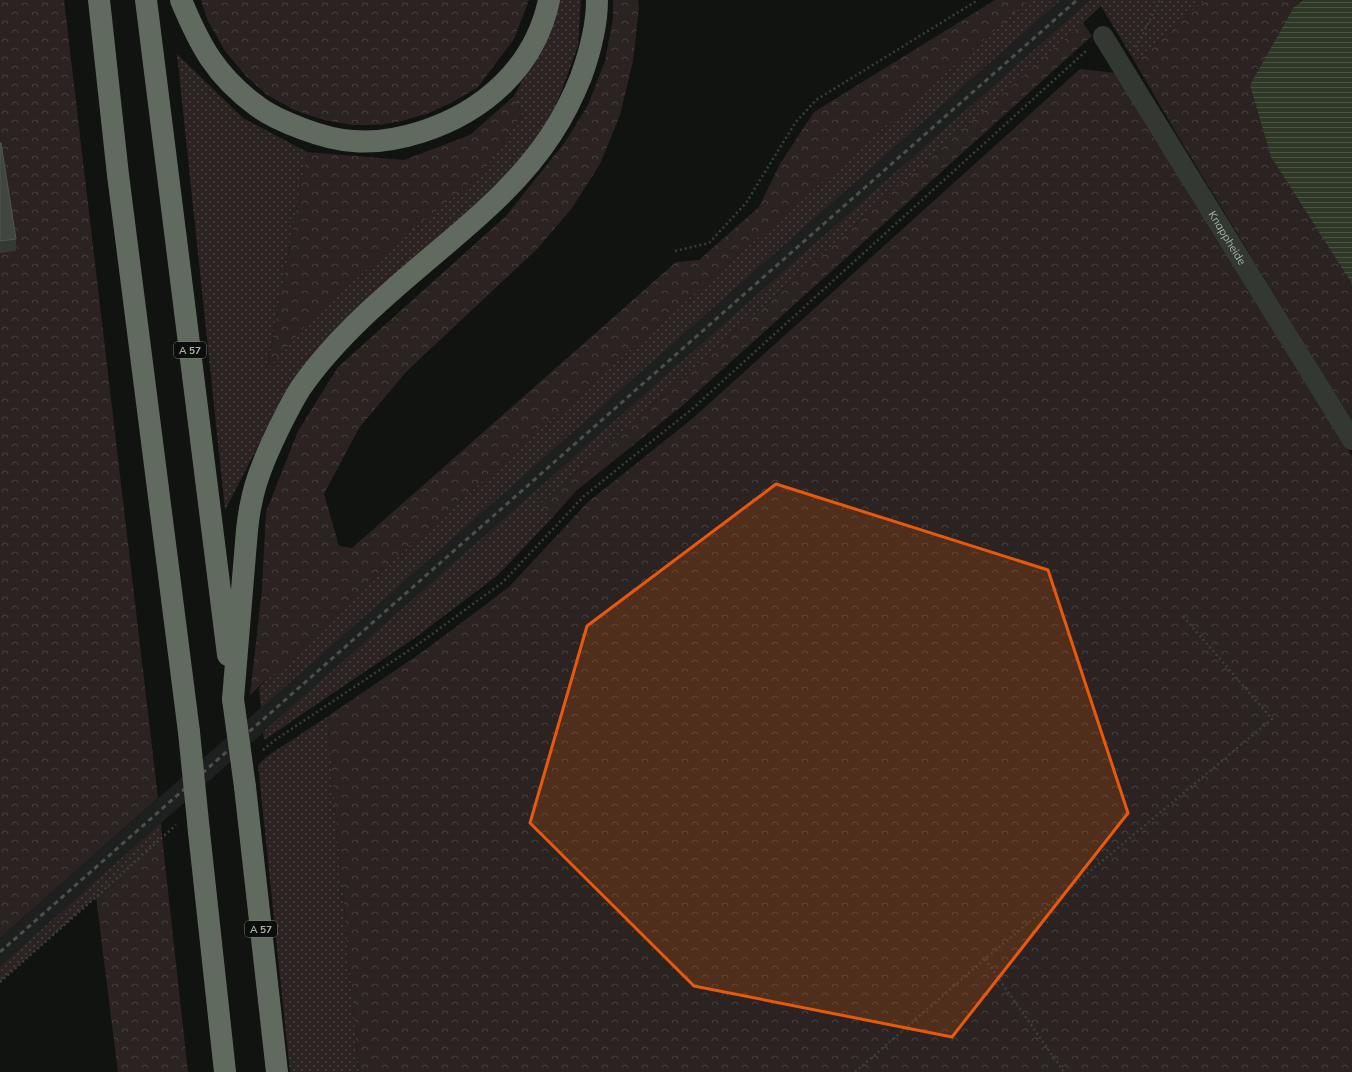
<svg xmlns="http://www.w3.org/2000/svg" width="1352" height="1072" viewBox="0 0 1352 1072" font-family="Mulish,sans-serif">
	<defs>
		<pattern id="grass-dots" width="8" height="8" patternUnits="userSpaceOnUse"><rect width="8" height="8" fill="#2b2321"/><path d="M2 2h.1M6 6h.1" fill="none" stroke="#47413e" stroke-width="1.8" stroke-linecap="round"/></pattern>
		<pattern id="forest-crowns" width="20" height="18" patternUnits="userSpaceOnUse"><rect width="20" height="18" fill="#2b2321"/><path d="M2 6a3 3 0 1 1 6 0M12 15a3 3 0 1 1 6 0" fill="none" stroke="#47413e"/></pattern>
		<pattern id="water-rules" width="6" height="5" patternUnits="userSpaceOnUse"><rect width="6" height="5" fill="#2f3727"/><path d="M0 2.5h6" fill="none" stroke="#4a5243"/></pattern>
	</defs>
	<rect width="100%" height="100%" fill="#111311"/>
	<path fill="#1d201e" d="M1061,0H1090L0,966V938Z"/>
	<path fill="url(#grass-dots)" d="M559,0H581L578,46L547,130L476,208L296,380L255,452L225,510L177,54L243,118L307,152L267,369L321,308L423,221L481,175L522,114L514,96L529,68Z
		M1029,0H1061L261,708L259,688L270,676L288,667L311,638L365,586L632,348Z
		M1090,0H1205L1135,62L1101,6L1083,23L539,505L552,518L498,575L416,637L264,740L263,732Z
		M327,717L359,1072H290L258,765L266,757Z
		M161,823L162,837L96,897L0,982V966Z"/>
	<path fill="url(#forest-crowns)" d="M0,0H64L158,798L0,938Z
		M201,0H529L514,39L478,87L453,102L429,113L402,121L380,125H352L324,120L294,110L266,94L245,75L225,51L208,21Z
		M613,0H638L639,8L633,61L620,115L600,164L572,208L537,249L406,372L359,428L324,494L339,546L352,548L676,262L699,260L759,207L780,164L814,112L995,0H1029L632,348L365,586L311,638L288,667L270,676L250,695L262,589L266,512L298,431L338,367L506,216L565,142L588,105L605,61L613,18Z
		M1205,0H1302L1294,7L1271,157L1352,284V423L1175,131L1135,62Z
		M1083,23L1092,36L682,406L576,491L552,518L539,505Z
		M1080,69L1116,73L1160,140L1352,456V1072H359L327,717L425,650L509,587L588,502L692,419Z
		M514,96L522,114L481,175L423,221L321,308L267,370L307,152L404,160L470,135Z
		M162,837L188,1072H118L96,897Z"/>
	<path fill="url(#water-rules)" d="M1303,0H1352V284L1271,157L1250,85L1294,7Z"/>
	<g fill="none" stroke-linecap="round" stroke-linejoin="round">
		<path stroke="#3a3f38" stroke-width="2.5" stroke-dasharray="2 3" stroke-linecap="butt" d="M1136,47L1160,0
			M675,251L709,243L746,203L795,123L816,100L978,0
			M263,750L275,740L420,643L503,582L584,496L692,409L1086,51
			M985,959L1064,1072
			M0,982L96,897L176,825
			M855,1072L985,959L1272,719L1182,615"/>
		<path stroke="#333832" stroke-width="20" id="s1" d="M1103,36L1352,440"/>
		<path stroke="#606a5e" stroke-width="22" d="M99,0L118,175L189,732
			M146,0L228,655
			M181,0C200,46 216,76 257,106C270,116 287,123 303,129C319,135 335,140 353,141C376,143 399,139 421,132C484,112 535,67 549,0
			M233,699L247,530C248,521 249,512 251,504C256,476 269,449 281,424C287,412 293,400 300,389C337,335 394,288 444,246C483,213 523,178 551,135C563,117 573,97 581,77C590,52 597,27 597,0
			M245,787L277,1072
			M199,832L225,1072"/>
		<path stroke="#4b5149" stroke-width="3" stroke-dasharray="5 4" stroke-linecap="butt" d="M0,952L1077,0"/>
		<path stroke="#606a5e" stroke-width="22" d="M233,699L245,787
			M189,732L199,832"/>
	</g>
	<path fill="#353934" d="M0,143L16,239V251L0,253Z"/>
	<path fill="#414740" stroke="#51584f" d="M0,143H1L16,239L0,241Z"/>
	<path fill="#e8590c" fill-opacity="0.2" stroke="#e8590c" stroke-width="3" stroke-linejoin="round" d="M776,484L1048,570L1128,813L952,1037L694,986L530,823L587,626Z"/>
	<g text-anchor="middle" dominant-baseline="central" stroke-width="3" stroke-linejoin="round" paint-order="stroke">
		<g fill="#0c0e0d" stroke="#788375" stroke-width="1">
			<rect x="174" y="342" width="32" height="16" rx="3"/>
			<rect x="245" y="921" width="32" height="16" rx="3"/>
		</g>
		<g font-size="10" font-weight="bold" fill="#a6b5a2">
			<text x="190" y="350">A 57</text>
			<text x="261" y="929">A 57</text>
		</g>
		<g font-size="11" fill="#a6b5a2" stroke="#0c0e0d">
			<text stroke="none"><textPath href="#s1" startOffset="237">Knappheide</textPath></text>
		</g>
	</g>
</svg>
